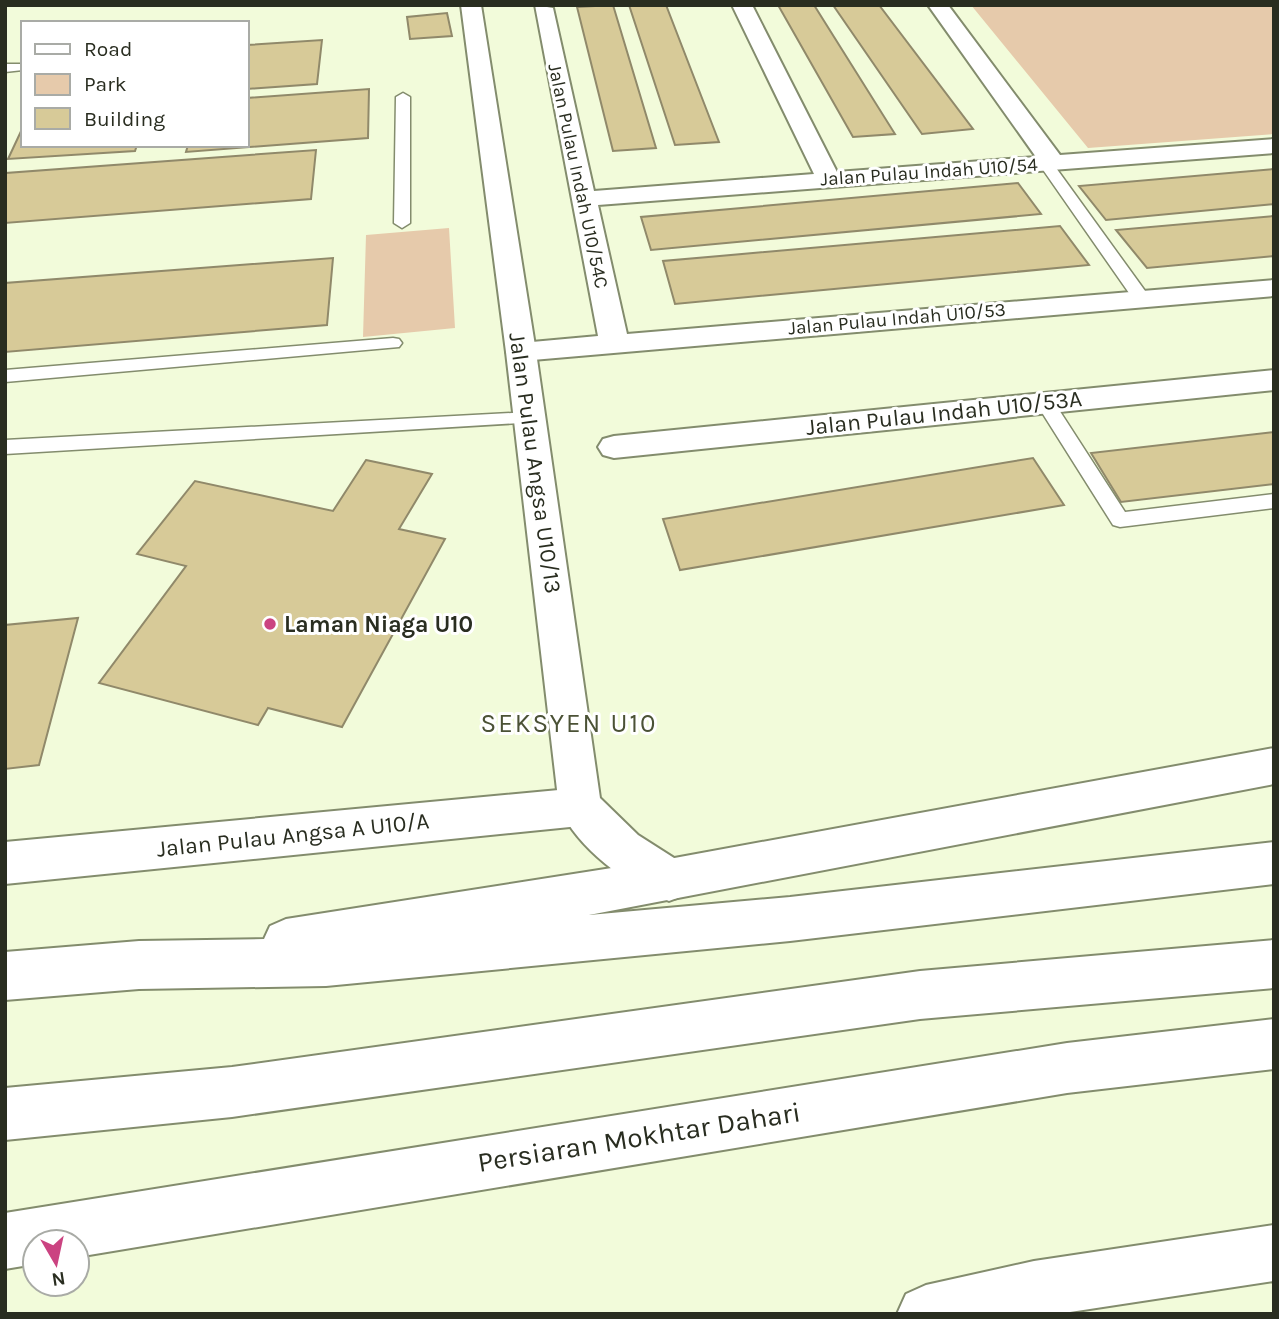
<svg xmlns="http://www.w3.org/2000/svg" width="1279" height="1319" viewBox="0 0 1279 1319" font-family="Karla,sans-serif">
	<rect width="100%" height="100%" fill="#f2fbda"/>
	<path fill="#e6caab" d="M971,5H1274V134L1088,148Z
		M449,228L455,328L363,337L366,235Z"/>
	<path fill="#d7ca98" stroke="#90896a" stroke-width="2" d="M613,5L656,148L613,151L577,7Z
		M629,5H666L719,142L675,145Z
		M778,5H814L895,134L853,137Z
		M833,5H879L973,129L922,134Z
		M447,13L452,36L410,39L407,17Z
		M322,40L317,84L247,89V45Z
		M369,89L368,138L186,152L188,145H247V98Z
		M23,127V145H137L135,151L8,159Z
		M316,150L311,199L5,223L6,173Z
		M1274,169V204L1106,220L1079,186Z
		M1018,183L1041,214L651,250L641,217Z
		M1274,216V256L1147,268L1116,230Z
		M1060,226L1089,265L675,304L663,261Z
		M333,258L327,325L5,352V283Z
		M1274,432V484L1121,502L1091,453Z
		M1033,458L1064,505L680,570L663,519Z
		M366,460L432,474L399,529L445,539L342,727L268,708L258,725L99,683L186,566L137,554L195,481L333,511Z
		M78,618L39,765L5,769V625Z"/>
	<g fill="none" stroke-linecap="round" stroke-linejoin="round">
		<g stroke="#838c6d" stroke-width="3">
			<path id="lane" d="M5,64H23V70L5,72Z
				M403,93L410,97V223L402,228L394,223L396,97Z
				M1046,160L1051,161L1148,295V303H1136L1039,164Z
				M393,338L399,339L402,343L399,347L5,382V370Z
				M1045,397L1052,399L1125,512L1274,494V508L1120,527L1113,525L1036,403Z
				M530,412L539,418L537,422L5,454V440Z"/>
		</g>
		<g stroke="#838c6d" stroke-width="4">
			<path id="street" d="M535,5L553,8L594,191L814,174L732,5H752L837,172L1036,157L928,5H948L1060,155L1274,139V153L598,205L627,334L1274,280V296L521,361L511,359L506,352L511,345L521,343L598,336Z
				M1274,370V390L614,458L603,455L598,447L603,439L614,436Z
				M580,788L595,793L601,807L595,821L580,826L5,884V842Z"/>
		</g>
		<g stroke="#838c6d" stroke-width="4">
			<path id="secondary" d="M461,5H481L536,352L600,798L638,835L685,865L691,880L685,895L669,901C627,885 578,849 559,807L506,352Z"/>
		</g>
		<g stroke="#838c6d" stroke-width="4">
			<path id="primary" d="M1274,748V784L589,915L790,897L1274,842V884L790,941L326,986L139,989L5,1000V952L139,941L264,939L270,926L286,919L669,859Z
				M1274,940V988L920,1019L232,1117L5,1140V1088L232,1067L920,971Z
				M1274,1019V1069L1067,1093L77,1257V1242H35V1264L5,1269V1213L1067,1043Z
				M1274,1225V1281L1057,1314H897L906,1294L926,1285L1034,1261Z"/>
		</g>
		<use href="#lane" fill="#fff" fill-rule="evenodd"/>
		<use href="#street" fill="#fff" fill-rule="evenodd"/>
		<use href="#secondary" fill="#fff" fill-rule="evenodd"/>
		<use href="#primary" fill="#fff" fill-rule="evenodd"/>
	</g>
	<circle fill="#cb4381" stroke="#fff" stroke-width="2.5" cx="270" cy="624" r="7"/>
	<g text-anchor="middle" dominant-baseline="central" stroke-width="6" stroke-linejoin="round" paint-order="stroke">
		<g font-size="19" fill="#292d20" stroke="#fff">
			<text transform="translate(929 172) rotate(-4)">Jalan Pulau Indah U10/54</text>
			<text transform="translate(578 176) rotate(78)">Jalan Pulau Indah U10/54C</text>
			<text transform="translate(897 319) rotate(-5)">Jalan Pulau Indah U10/53</text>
		</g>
		<g font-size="23" fill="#292d20" stroke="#fff">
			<text transform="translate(944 413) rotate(-6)">Jalan Pulau Indah U10/53A</text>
			<text transform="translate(535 463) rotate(82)">Jalan Pulau Angsa U10/13</text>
			<text transform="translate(293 835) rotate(-6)">Jalan Pulau Angsa A U10/A</text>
		</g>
		<g font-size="23" font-weight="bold" fill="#292d20" stroke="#fff" text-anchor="start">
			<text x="284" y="624">Laman Niaga U10</text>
		</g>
		<g font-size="26" letter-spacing="2" fill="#4b5236" stroke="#fff">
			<text x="569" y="723">SEKSYEN U10</text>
		</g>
		<g font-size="28" fill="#292d20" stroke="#fff">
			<text transform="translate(639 1137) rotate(-9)">Persiaran Mokhtar Dahari</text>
		</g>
	</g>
	<rect width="1279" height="1319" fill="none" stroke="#292d20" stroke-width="14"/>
	<rect x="21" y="21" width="228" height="126" fill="#ffffff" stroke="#a9aba6" stroke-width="2"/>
	<rect x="35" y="44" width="35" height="10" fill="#ffffff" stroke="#a9aba6" stroke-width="2"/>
	<text x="84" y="56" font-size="21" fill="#292d20">Road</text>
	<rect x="35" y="74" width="35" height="21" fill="#e6caab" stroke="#a9aba6" stroke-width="2"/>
	<text x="84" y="91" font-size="21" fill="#292d20">Park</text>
	<rect x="35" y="108" width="35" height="21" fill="#d7ca98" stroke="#a9aba6" stroke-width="2"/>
	<text x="84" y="126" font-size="21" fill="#292d20">Building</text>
	<g transform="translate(56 1263) rotate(171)"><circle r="33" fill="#ffffff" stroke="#a9aba6" stroke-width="2"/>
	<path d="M0-5L12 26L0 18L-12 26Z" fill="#cb4381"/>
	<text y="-10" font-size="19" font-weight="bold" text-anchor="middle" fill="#292d20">N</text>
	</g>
</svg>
